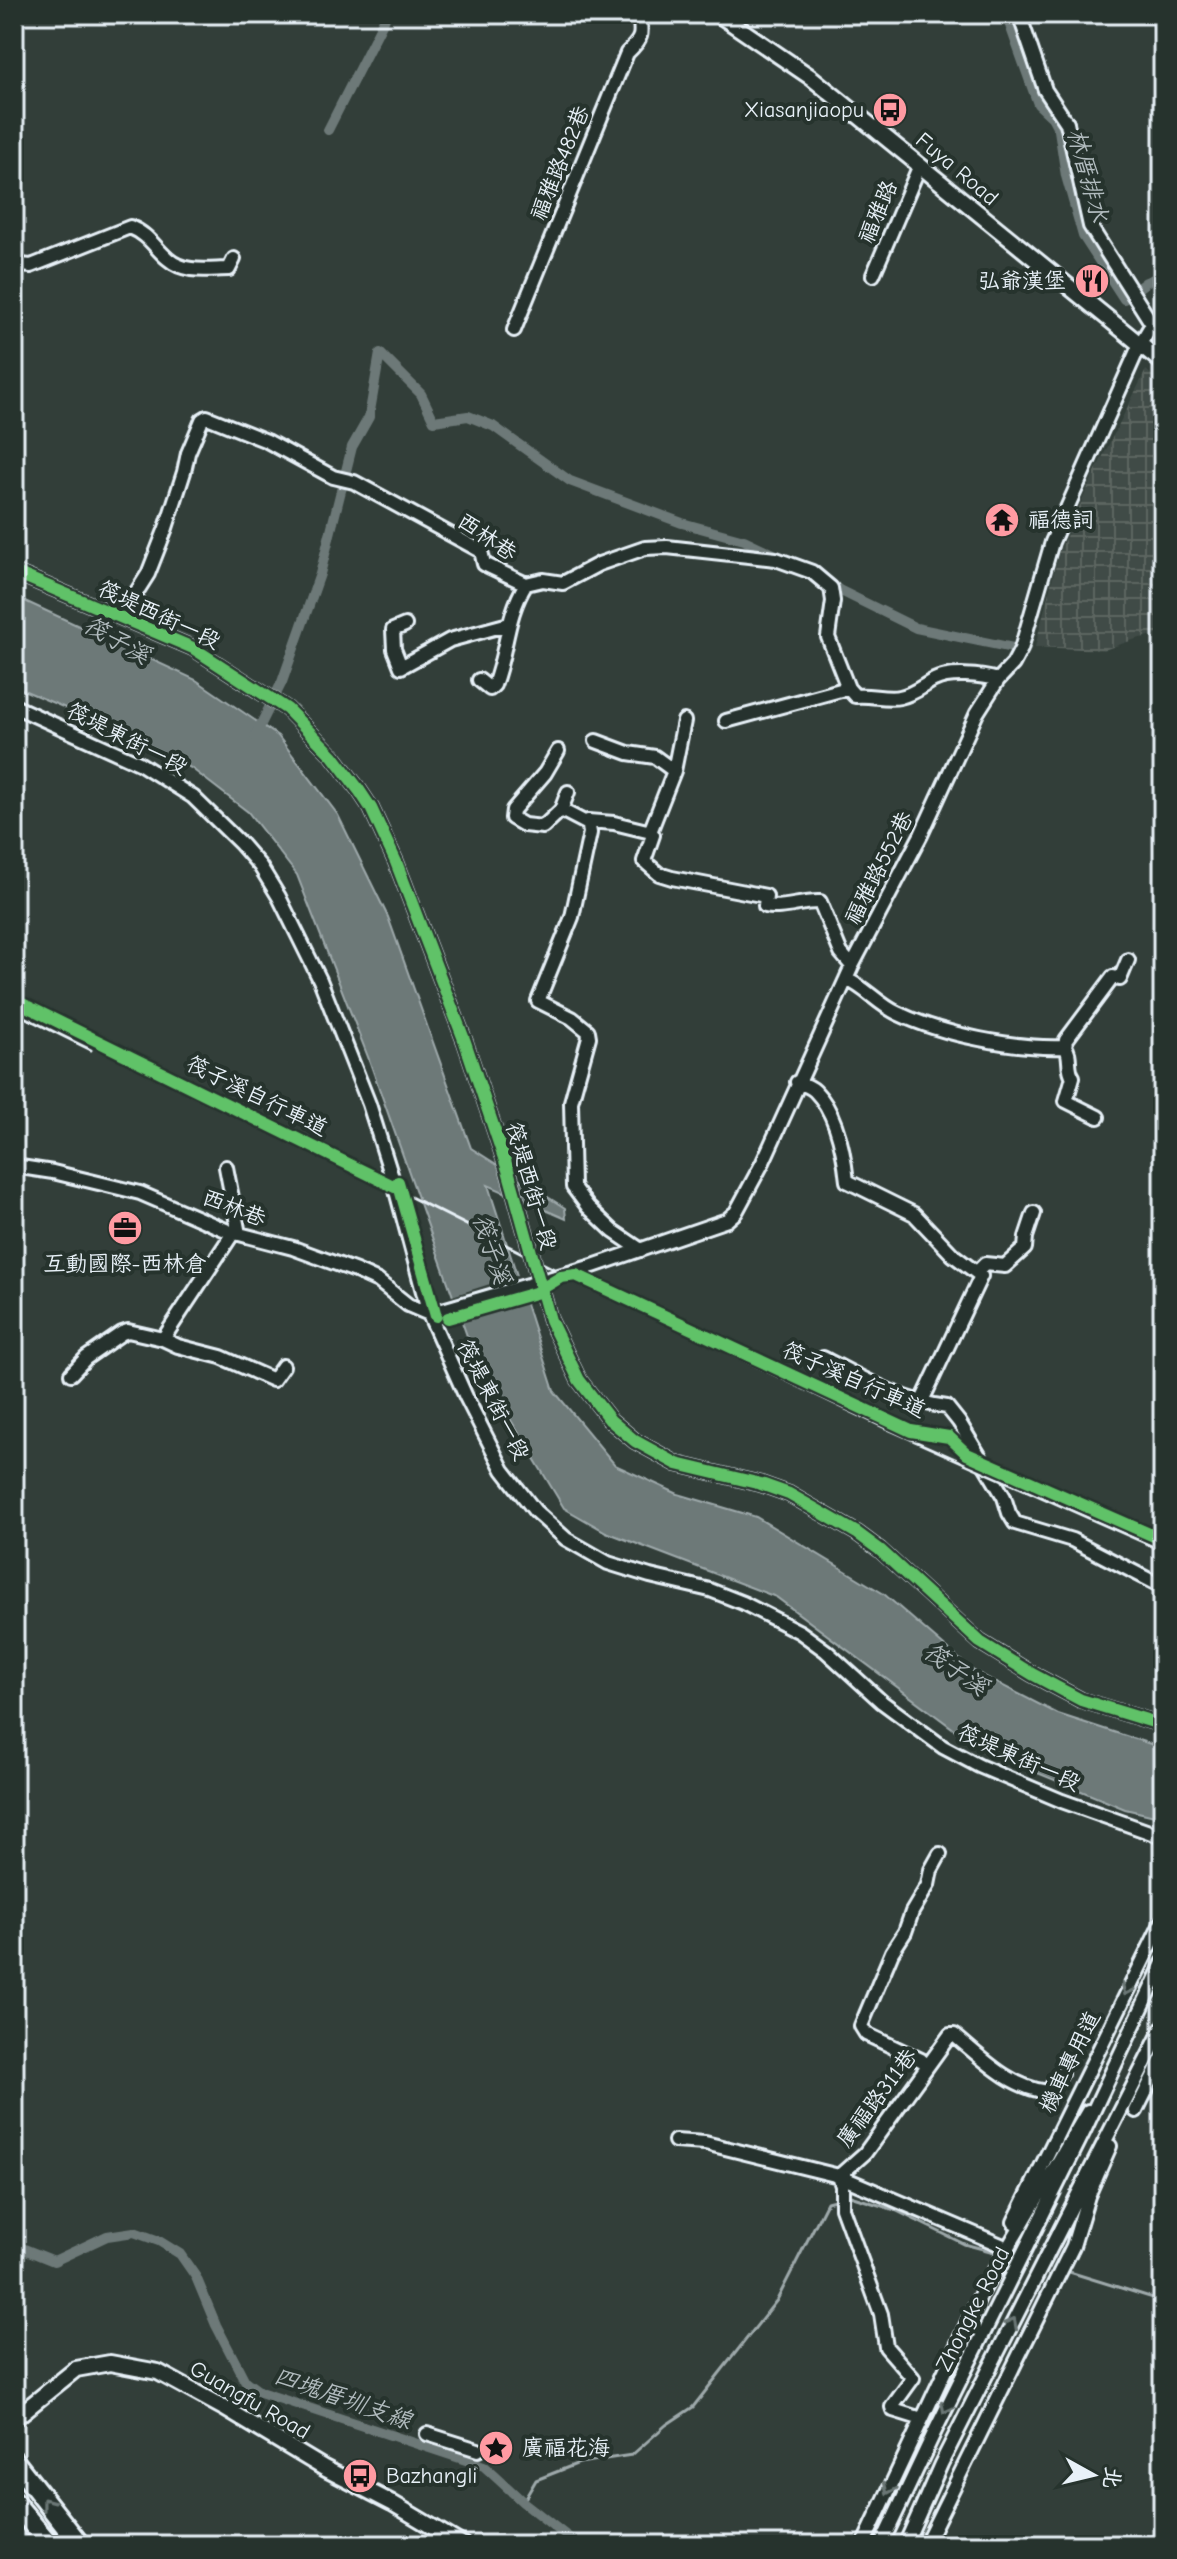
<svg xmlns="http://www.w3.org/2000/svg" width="1177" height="2559" viewBox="0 0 1177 2559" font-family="'Comic Neue','LXGW WenKai TC',sans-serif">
	<defs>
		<pattern id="industrial-grid" width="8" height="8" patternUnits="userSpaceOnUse" patternTransform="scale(2)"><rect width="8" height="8" fill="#3f4b46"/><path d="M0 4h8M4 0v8" fill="none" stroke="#5b6561"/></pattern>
	</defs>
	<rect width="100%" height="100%" fill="#323e39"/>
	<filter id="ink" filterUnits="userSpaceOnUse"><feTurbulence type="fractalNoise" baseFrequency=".0125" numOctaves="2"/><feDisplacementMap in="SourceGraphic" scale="16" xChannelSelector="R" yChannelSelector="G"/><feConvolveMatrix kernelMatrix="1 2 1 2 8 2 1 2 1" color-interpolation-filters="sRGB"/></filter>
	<g filter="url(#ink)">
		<path fill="url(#industrial-grid)" d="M1146,370L1163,385V633L1136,639L1104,650L1035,647L1059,552L1092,478Z"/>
		<path fill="#6d7978" stroke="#9ea9ab" stroke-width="2" d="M14,596L196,680L278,736L338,815L388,917L471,1148L565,1208L566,1219L488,1185L554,1391L615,1465L678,1494L756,1517L884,1594L972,1670L1058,1714L1163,1748V1818L1125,1809L982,1750L776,1597L606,1532L564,1508L477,1364L368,1057L297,875L248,812L191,768L126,734L14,686Z"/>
		<path fill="#323e39" d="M521,1274L528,1297L457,1319L449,1297Z"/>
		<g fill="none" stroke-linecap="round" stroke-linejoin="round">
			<path stroke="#9ea9ab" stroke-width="3" d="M1162,274L1163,271
				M845,2197L850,2196L895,2210L964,2244L998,2253
				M1063,2270L1163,2301
				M523,2502L536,2480L579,2463L632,2455L666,2425L693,2407L777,2300L827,2202L838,2199"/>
			<path stroke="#6d7978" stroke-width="10" d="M1006,14L1038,104L1052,117L1059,130L1066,176L1083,236L1124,299L1146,282L1163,275
				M328,130L387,14
				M829,582L839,590L916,628L1013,648
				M255,736L282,682L320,574L352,447L369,417L380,353L421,394L434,421L468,416L493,426L570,481L682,523L744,540L780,557
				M14,2245L54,2261L107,2236L134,2232L159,2241L180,2254L196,2277L216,2325L245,2381L260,2392L484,2466L523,2502L578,2545"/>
			<g stroke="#e8f1f8" stroke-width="18">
				<path id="minor" d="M14,16L16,14
					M14,260L21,265L31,266L130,227C148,234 155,248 168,259C185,274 209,269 229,269L234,259
					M873,275L920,165
					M514,330L627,53C643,38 642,35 639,14
					M14,572L193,648L287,709L333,756L359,790L371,808L396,862L465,1042L508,1170L550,1320L579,1380L610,1420L635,1441L677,1464L761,1484L789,1494L857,1533L880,1550L980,1642L1032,1674L1081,1700L1163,1725
					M405,625L393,630L394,649L401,667L450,640L509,624
					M148,628L145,613L134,596L148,574L166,528L184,472L188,453L202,420L207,417L267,441L333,477L354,482L481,551L484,564L526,584L543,580L563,583L599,564L645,548L667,547L776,559L812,572L831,588L833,601L828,637L848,688L855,696C870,694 885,700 900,697C914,694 922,686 934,680C949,672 982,675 998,680
					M479,680L490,689L494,685C507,652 506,615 526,584
					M14,706L139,763L193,797L241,844L260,866L279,897L320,980L369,1104L395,1187L429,1314L466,1397L503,1470L535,1511L566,1539L608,1563L650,1576L710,1590L743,1603L800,1632L826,1651L882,1702L943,1747L979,1766L1062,1801L1163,1837
					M726,721L848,688
					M596,741L628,753L655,757L674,771
					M558,751L545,773L513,810L512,818L524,825L543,827L561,810L588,824
					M561,810L568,792
					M650,832L674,771L684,721
					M846,979C865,987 878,1004 897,1013C943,1035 1015,1049 1065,1047C1072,1055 1066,1067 1073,1077L1066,1101L1098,1117
					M1065,1047L1066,1040L1113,977L1120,979L1128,960
					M797,1082C803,1084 810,1086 815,1091C836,1112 844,1153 847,1181L914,1214L953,1255L981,1276L921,1403
					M14,1166L53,1172L140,1193L228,1231L293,1248L356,1271L378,1281L408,1305L429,1314
					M226,1167L239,1234
					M641,1250L613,1231L588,1207L573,1187L571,1102L589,1037L588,1031L572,1018L538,1001L572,917L590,833L588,821L614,823L651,832L653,835L644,861L659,874L672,878L766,896L765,906C782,910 802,901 820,902L841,953L852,966
					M977,1272L985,1264L1005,1266L1025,1248L1026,1237L1034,1213
					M429,1314L593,1266L727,1220L736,1212L763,1162L852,966L921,835L977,713L998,680L1013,664L1021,649L1052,542L1140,344L1152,324L1090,226L1067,123L1045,90L1019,14
					M163,1339L233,1233
					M823,1358C864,1379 901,1401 947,1407L959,1422L1004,1497L1009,1513L1015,1523L1072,1540L1163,1587
					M71,1374L86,1358L122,1333L128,1331L163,1339L178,1346L221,1357L273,1380L283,1366
					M927,2065L921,2060L866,2034L861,2026L892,1952L905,1932L912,1912L928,1885L931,1870L940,1854
					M1136,2111L1163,2057
					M675,2141L705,2143L839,2176L1001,2245
					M1014,2222L1163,1920
					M922,2419L893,2410L892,2407L913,2378L886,2347L881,2314L842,2208V2186L839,2176L865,2153L950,2035H954C982,2058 1010,2088 1048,2092L1061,2073
					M427,2434L478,2450
					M863,2545L982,2292L1088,2111
					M881,2545L935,2431L1084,2131L1163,1963
					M905,2545L941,2464L1163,2027
					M925,2545L1073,2246L1088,2196L1110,2146"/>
			</g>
			<g stroke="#e8f1f8" stroke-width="20">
				<path id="major" d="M718,14L812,78L1163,363
					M14,2419L76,2369L110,2363L158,2372L224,2408L324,2468L392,2503L463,2545"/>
			</g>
			<g stroke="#e8f1f8" stroke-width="24">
				<path id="highway" d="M14,2461L80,2545
					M14,2502L50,2545"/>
			</g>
			<use href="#minor" stroke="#26332d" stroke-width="12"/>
			<use href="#major" stroke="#26332d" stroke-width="14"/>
			<use href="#highway" stroke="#26332d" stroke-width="18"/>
			<path stroke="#e8f1f8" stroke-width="3" d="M14,998L584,1284L883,1427L1163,1551
				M14,1012L91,1050"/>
			<g stroke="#26332d" stroke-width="17">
				<path id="cycleway" d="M14,572L193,648L287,709L333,756L359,790L371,808L396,862L465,1042L508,1170L550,1320L579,1380L610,1420L635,1441L677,1464L761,1484L789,1494L857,1533L880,1550L980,1642L1032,1674L1081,1700L1163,1725
					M14,1000L395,1187L398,1182L436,1316
					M448,1318L535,1293L561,1277L576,1275L911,1431L949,1437L967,1454L1163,1540"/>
			</g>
			<use href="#cycleway" stroke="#61c268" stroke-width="12"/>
		</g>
		<defs><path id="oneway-chevron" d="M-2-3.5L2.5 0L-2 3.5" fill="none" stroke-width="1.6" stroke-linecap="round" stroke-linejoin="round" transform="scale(2)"/></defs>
		<g stroke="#6a7674">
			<use href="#oneway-chevron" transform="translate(1127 1990) rotate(116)"/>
			<use href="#oneway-chevron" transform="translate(1012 2323) rotate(-63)"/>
			<use href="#oneway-chevron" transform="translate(946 2408) rotate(117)"/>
			<use href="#oneway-chevron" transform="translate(889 2489) rotate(115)"/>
			<use href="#oneway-chevron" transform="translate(47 2503) rotate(-128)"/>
		</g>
	</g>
	<defs>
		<g id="bus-disc" transform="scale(1.8)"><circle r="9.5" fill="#ff9aa2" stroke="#26332d"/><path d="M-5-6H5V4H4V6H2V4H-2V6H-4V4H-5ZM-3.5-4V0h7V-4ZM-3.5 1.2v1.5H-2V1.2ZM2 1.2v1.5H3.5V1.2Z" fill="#111"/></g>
		<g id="restaurant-disc" transform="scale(1.8)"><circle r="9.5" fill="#ff9aa2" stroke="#26332d"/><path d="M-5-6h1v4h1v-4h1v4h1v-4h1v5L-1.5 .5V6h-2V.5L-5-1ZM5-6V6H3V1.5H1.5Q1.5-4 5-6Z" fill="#111"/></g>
		<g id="temple-disc" transform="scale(1.8)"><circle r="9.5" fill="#ff9aa2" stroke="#26332d"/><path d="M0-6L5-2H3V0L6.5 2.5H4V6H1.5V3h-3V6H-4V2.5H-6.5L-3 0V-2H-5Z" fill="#111"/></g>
		<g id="office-disc" transform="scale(1.8)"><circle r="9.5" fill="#ff9aa2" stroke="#26332d"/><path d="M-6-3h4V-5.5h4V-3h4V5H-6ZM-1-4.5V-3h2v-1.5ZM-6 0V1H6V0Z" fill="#111"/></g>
		<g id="sight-disc" transform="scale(1.8)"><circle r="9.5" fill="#ff9aa2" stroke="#26332d"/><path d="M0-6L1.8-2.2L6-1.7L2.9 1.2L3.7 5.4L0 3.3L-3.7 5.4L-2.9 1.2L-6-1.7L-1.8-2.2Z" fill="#111"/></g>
	</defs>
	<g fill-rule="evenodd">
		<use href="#bus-disc" x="890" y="110"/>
		<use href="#restaurant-disc" x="1092" y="281"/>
		<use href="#temple-disc" x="1002" y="520"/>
		<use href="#office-disc" x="125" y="1228"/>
		<use href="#sight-disc" x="496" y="2448"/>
		<use href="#bus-disc" x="360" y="2476"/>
	</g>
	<g text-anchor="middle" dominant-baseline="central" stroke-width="8" stroke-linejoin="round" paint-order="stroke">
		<g font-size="22" fill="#e8f1f8" stroke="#26332d" text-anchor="start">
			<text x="864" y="110" text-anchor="end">Xiasanjiaopu</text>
			<text x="1066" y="281" text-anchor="end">弘爺漢堡</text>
			<text x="1028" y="520">福德詞</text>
			<text x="125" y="1264" text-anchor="middle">互動國際-西林倉</text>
			<text x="522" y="2448">廣福花海</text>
			<text x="386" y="2476">Bazhangli</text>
		</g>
		<g font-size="22" fill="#e8f1f8" stroke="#26332d">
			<text transform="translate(560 163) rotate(-68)">福雅路482巷</text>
			<text transform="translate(957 169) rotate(40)">Fuya Road</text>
			<text transform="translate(878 212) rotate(-67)">福雅路</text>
			<text transform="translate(487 537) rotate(34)">西林巷</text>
			<text transform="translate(159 615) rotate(25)">筏堤西街一段</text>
			<text transform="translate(127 739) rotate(27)">筏堤東街一段</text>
			<text transform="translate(879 868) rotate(-63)">福雅路552巷</text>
			<text transform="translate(257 1096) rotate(26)">筏子溪自行車道</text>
			<text transform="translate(531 1186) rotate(74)">筏堤西街一段</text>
			<text transform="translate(234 1208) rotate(21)">西林巷</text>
			<text transform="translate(854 1380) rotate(24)">筏子溪自行車道</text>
			<text transform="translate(493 1400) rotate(63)">筏堤東街一段</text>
			<text transform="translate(1019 1758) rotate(24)">筏堤東街一段</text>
			<text transform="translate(1070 2062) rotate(-64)">機車專用道</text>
			<text transform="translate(877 2098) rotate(-53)">廣福路311巷</text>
			<text transform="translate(973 2309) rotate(-63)">Zhongke Road</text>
			<text transform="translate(250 2400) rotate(30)">Guangfu Road</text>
		</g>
		<g font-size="24" font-style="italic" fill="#b1bbbe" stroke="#26332d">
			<text transform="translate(1088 175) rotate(75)">林厝排水</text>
			<text transform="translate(117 640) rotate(29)">筏子溪</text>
			<text transform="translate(492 1249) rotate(71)">筏子溪</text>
			<text transform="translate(956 1669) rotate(35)">筏子溪</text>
			<text transform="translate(343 2398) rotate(19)">四塊厝圳支線</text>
		</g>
	</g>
	<rect width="1177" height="2559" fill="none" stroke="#26332d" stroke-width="48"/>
	<rect x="24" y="24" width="1129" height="2511" fill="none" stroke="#e8f1f8" stroke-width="3" filter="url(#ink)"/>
	<g transform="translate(1093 2475) rotate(98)" stroke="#26332d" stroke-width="6" paint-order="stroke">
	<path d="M0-6L14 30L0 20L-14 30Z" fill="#e8f1f8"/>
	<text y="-12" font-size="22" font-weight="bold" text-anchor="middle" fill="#e8f1f8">北</text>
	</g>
</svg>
